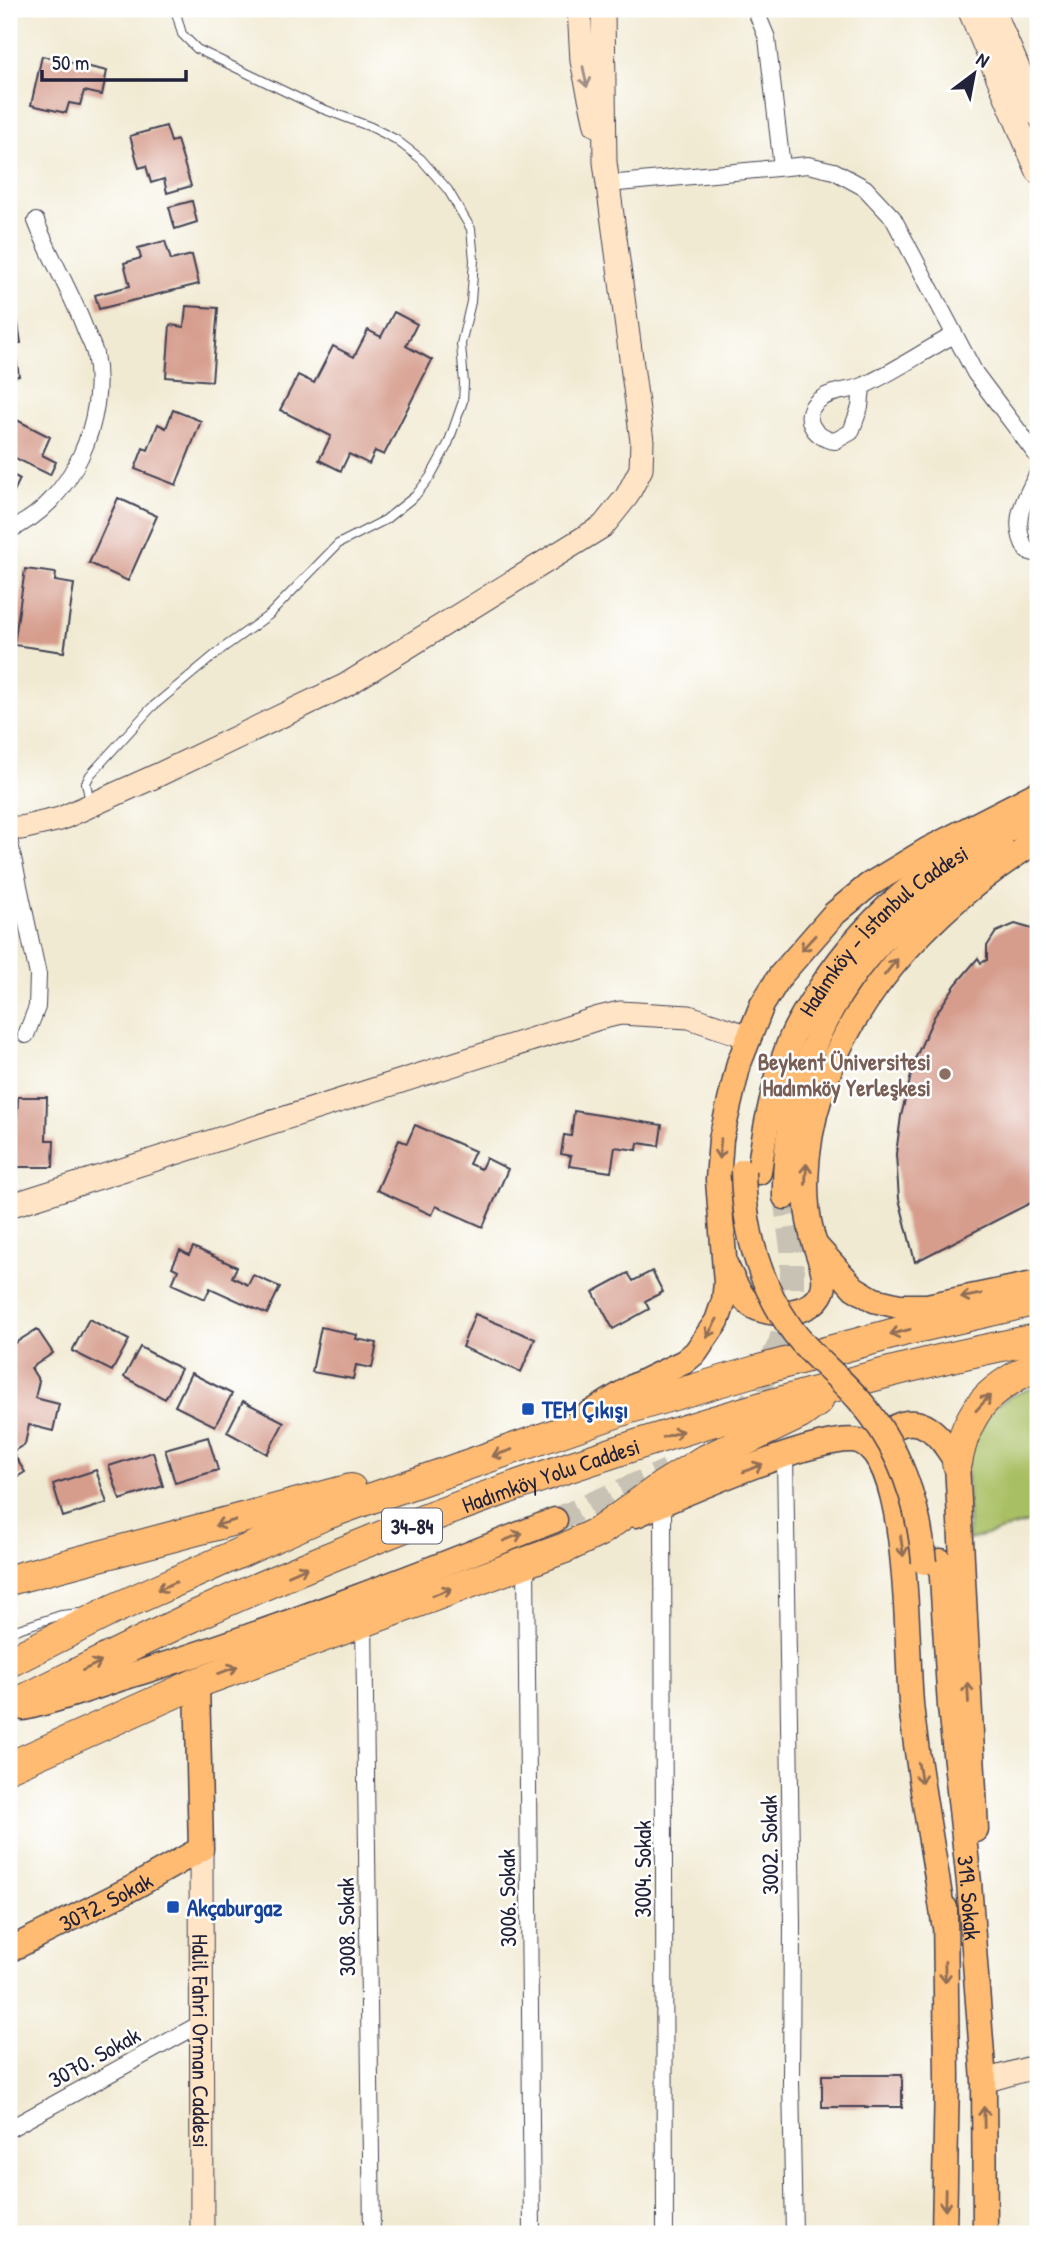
<svg xmlns="http://www.w3.org/2000/svg" width="1047" height="2243" viewBox="0 0 1047 2243" font-family="'Patrick Hand',sans-serif">
	<rect width="100%" height="100%" fill="#fff"/>
	<filter id="ink" filterUnits="userSpaceOnUse"><feTurbulence type="fractalNoise" baseFrequency=".0143" numOctaves="2"/><feDisplacementMap in="SourceGraphic" scale="14" xChannelSelector="R" yChannelSelector="G"/><feConvolveMatrix kernelMatrix="1 2 1 2 8 2 1 2 1" color-interpolation-filters="sRGB"/></filter>
	<filter id="wash" filterUnits="userSpaceOnUse"><feTurbulence type="fractalNoise" baseFrequency=".00686" numOctaves="4" result="noise"/><feDisplacementMap in="SourceGraphic" scale="28" xChannelSelector="R" yChannelSelector="G"/><feGaussianBlur stdDeviation="1.57" result="paint"/><feColorMatrix in="noise" values="0 0 0 0 0 0 0 0 0 0 0 0 0 0 0 0 0 1.4 0 .05"/><feComposite in="paint" operator="in"/></filter>
	<g filter="url(#wash)">
		<rect width="100%" height="100%" fill="#f1ead3"/>
		<path fill="#a9bf64" stroke="#667050" stroke-width="2" d="M1038,1386V1520L969,1540L967,1469L970,1445L994,1407L1011,1396Z"/>
		<g id="blocks">
			<path fill="#d69d8d" d="M42,56L107,71L102,95L84,91L80,105L69,103L66,113L31,105Z
				M166,126L171,142L177,140L191,186L167,193L164,179L151,183L146,166L139,168L130,136Z
				M192,201L197,222L175,229L169,207Z
				M165,241L171,260L192,255L199,284L99,309L95,295L130,286L124,263L141,258L138,248Z
				M14,299L21,343L14,344L19,376L9,377V300Z
				M186,306L218,308L212,381L166,377L170,325L184,327Z
				M394,312L417,324L406,346L432,360L384,455L375,451L369,464L349,454L341,471L319,460L331,436L280,410L298,375L314,383L333,346L354,357L368,330L381,337Z
				M173,410L201,421L176,485L135,469L143,448L148,450L158,424L166,428Z
				M9,416L50,437L42,455L56,462L50,475L9,455Z
				M9,473L20,479L9,502Z
				M118,498L157,516L128,581L89,563Z
				M25,569L56,573L55,581L74,584L64,652L14,645Z
				M1015,924L1032,929L1038,936V1209L1034,1201L915,1262L899,1199L896,1154L901,1116L915,1059L934,1017L956,984L978,958L981,963L987,960V946L996,932Z
				M18,1097H47L46,1140H54L53,1167H9V1118H17Z
				M574,1111L662,1125L659,1146L638,1143L637,1150L615,1147L611,1172L569,1166L571,1156L561,1154L564,1135L571,1136Z
				M415,1125L475,1151L469,1164L481,1169L486,1158L508,1169L483,1227L436,1206L432,1215L377,1190L399,1140L407,1143Z
				M193,1247L237,1267L232,1277L248,1285L253,1275L280,1287L267,1314L210,1288L205,1299L172,1284L178,1270L172,1267L180,1250L189,1255Z
				M652,1271L663,1292L645,1301L649,1309L613,1329L593,1292L628,1273L633,1281Z
				M475,1314L535,1339L521,1372L462,1347Z
				M89,1319L129,1340L112,1371L72,1351Z
				M321,1327L357,1335L356,1339L377,1343L372,1368L356,1365L353,1379L312,1372Z
				M37,1329L53,1353L31,1368L39,1381L35,1398L59,1404L53,1431L29,1425L25,1444L12,1452L25,1472L9,1482V1333L15,1343Z
				M140,1347L181,1369L165,1399L124,1377Z
				M191,1373L232,1394L215,1426L175,1406Z
				M243,1401L284,1422L267,1454L227,1432Z
				M208,1437L218,1470L175,1483L165,1449Z
				M153,1452L163,1486L120,1500L109,1466Z
				M96,1470L107,1503L63,1517L53,1484Z
				M822,2075H902V2107H822Z"/>
		</g>
	</g>
	<g filter="url(#ink)">
		<use href="#blocks" fill-opacity="0" stroke="#414052" stroke-width="2"/>
		<g fill="none" stroke-linecap="round" stroke-linejoin="round">
			<path stroke="#c8c2b5" stroke-width="24" stroke-dasharray="24 12" stroke-linecap="butt" d="M737,1418L755,1397L780,1343L792,1302V1249L785,1197
				M555,1520L667,1471"/>
			<g stroke="#414052" stroke-width="10">
				<path id="lane" d="M90,802L86,783L90,775L151,708L223,648L269,615L338,544L385,520L415,496L430,477L448,444L463,401L464,384L461,344L471,302L474,260L471,229L448,190L421,159L395,139L371,127L315,106L197,49L182,34L175,9
					M9,1632L61,1615L80,1613"/>
			</g>
			<g stroke="#414052" stroke-width="18">
				<path id="street" d="M755,9L767,38L782,167
					M608,184L808,165L834,171L865,188L893,218L975,373L1038,457
					M862,387L860,407L851,432L835,441C814,439 799,415 819,400C833,389 851,392 865,385C895,371 924,351 954,335
					M1038,473C1024,500 1010,522 1027,551L1038,554
					M9,530C72,504 108,418 95,354C93,345 88,337 85,329C71,291 50,258 36,221
					M9,839L38,975L37,1007L26,1035
					M785,1455L792,1924L791,2081L794,2234
					M663,1503L665,2234
					M526,1562L532,2234
					M364,1620L372,2234
					M9,2129L200,2024"/>
			</g>
			<g stroke="#414052" stroke-width="25">
				<g id="secondary">
					<path d="M579,9L582,61L596,125"/>
					<path d="M969,9L1038,172"/>
					<path d="M993,9L1038,115"/>
					<path d="M9,828H21L60,819L158,775L346,685L603,526L627,496L641,469L642,441L605,162L603,9"/>
					<path d="M9,1206L599,1018L620,1013L689,1017L749,1037"/>
					<path id="s1" d="M201,1849L202,2234"/>
					<path d="M984,2081L1038,2066"/>
				</g>
			</g>
			<g stroke="#414052" stroke-width="27">
				<g id="primary">
					<path id="s2" d="M759,1172C765,1126 774,1079 792,1036C799,1020 809,1005 819,990C871,909 945,848 1038,820"/>
					<path d="M785,1197C783,1098 821,997 895,928C927,897 964,872 1001,846"/>
					<path d="M818,1248L854,1288L874,1300L899,1306H927L1038,1283"/>
					<path d="M725,1264C732,1277 739,1296 751,1305C769,1318 812,1315 822,1292C830,1275 814,1248 811,1230C807,1215 806,1199 806,1183C809,1034 919,915 1038,840"/>
					<path d="M584,1417L634,1386L684,1362L696,1352L717,1321L724,1301L726,1283L718,1180L721,1139L739,1063L762,1005L780,976L834,914L869,885L927,850L1038,793"/>
					<path d="M875,1451C882,1430 907,1414 928,1428C941,1436 949,1451 957,1463L976,1830"/>
					<path d="M636,1515C672,1499 830,1428 861,1442C913,1466 905,1661 912,1713C920,1783 934,1853 944,1923"/>
					<path id="s3" d="M941,1561L950,1707L969,1883L984,2081L985,2234"/>
					<path d="M23,1708C65,1699 104,1683 145,1671C284,1627 420,1574 555,1520"/>
					<path id="s4" d="M9,1950L134,1887L201,1849L197,1683"/>
					<path d="M944,2234L947,2078L945,1908"/>
				</g>
			</g>
			<g stroke="#414052" stroke-width="32">
				<g id="highway">
					<path d="M957,1463C967,1409 989,1388 1038,1365"/>
					<path d="M9,1580L351,1489"/>
					<path d="M9,1662L114,1609L322,1516L369,1499L627,1409L759,1370L903,1331L1038,1300"/>
					<path id="s5" d="M9,1707C70,1677 130,1646 192,1617C380,1531 577,1459 776,1403C863,1378 950,1355 1038,1339"/>
					<path d="M9,1767L197,1683L565,1548L600,1531L664,1485L701,1462L800,1414L818,1401"/>
				</g>
			</g>
			<use href="#lane" stroke="#fff" stroke-width="8"/>
			<use href="#street" stroke="#fff" stroke-width="16"/>
			<use href="#secondary" stroke="#ffe4c6" stroke-width="23"/>
			<use href="#primary" stroke="#ffbb71" stroke-width="24"/>
			<use href="#highway" stroke="#ffbb71" stroke-width="30"/>
			<g stroke="#414052" stroke-width="27" stroke-linecap="butt">
				<path id="primary-bridge" d="M743,1171C744,1227 757,1280 790,1327C809,1355 838,1375 860,1401C899,1446 919,1503 924,1562"/>
			</g>
			<use href="#primary-bridge" stroke="#ffbb71" stroke-width="24"/>
		</g>
		<defs><path id="oneway-shaft" d="M-6 0H5M1.5-3L5.5 0L1.5 3" fill="none" stroke-width="1.6" stroke-linecap="round" stroke-linejoin="round" transform="scale(1.75)"/></defs>
		<use stroke="#9c8d87" href="#oneway-shaft" transform="translate(585 77) rotate(79)"/>
		<g stroke="#906e56">
			<use href="#oneway-shaft" transform="translate(808 943) rotate(133)"/>
			<use href="#oneway-shaft" transform="translate(891 967) rotate(-51)"/>
			<use href="#oneway-shaft" transform="translate(720 1149) rotate(95)"/>
			<use href="#oneway-shaft" transform="translate(806 1174) rotate(-87)"/>
			<use href="#oneway-shaft" transform="translate(971 1296) rotate(169)"/>
			<use href="#oneway-shaft" transform="translate(712 1328) rotate(120)"/>
			<use href="#oneway-shaft" transform="translate(900 1332) rotate(166)"/>
			<use href="#oneway-shaft" transform="translate(983 1403) rotate(-47)"/>
			<use href="#oneway-shaft" transform="translate(673 1434) rotate(-18)"/>
			<use href="#oneway-shaft" transform="translate(502 1453) rotate(161)"/>
			<use href="#oneway-shaft" transform="translate(753 1468) rotate(-22)"/>
			<use href="#oneway-shaft" transform="translate(225 1523) rotate(164)"/>
			<use href="#oneway-shaft" transform="translate(513 1537) rotate(-22)"/>
			<use href="#oneway-shaft" transform="translate(902 1546) rotate(82)"/>
			<use href="#oneway-shaft" transform="translate(298 1571) rotate(-24)"/>
			<use href="#oneway-shaft" transform="translate(167 1586) rotate(156)"/>
			<use href="#oneway-shaft" transform="translate(442 1592) rotate(-20)"/>
			<use href="#oneway-shaft" transform="translate(92 1666) rotate(-26)"/>
			<use href="#oneway-shaft" transform="translate(228 1670) rotate(-21)"/>
			<use href="#oneway-shaft" transform="translate(968 1693) rotate(-93)"/>
			<use href="#oneway-shaft" transform="translate(920 1773) rotate(80)"/>
			<use href="#oneway-shaft" transform="translate(945 1972) rotate(89)"/>
			<use href="#oneway-shaft" transform="translate(984 2117) rotate(-91)"/>
			<use href="#oneway-shaft" transform="translate(945 2200) rotate(91)"/>
		</g>
	</g>
	<circle fill="#8d6e63" stroke="#fff" stroke-width="2.5" cx="945" cy="1074" r="7"/>
	<g fill="#1a4fb4" stroke="#fff" stroke-width="2.5">
		<rect x="521" y="1402" width="14" height="14" rx="3.5"/>
		<rect x="166" y="1900" width="14" height="14" rx="3.5"/>
	</g>
	<g text-anchor="middle" dominant-baseline="central" stroke-width="5" stroke-linejoin="round" paint-order="stroke">
		<rect fill="#fff" stroke="#646476" stroke-width="2" x="382" y="1508.5" width="60" height="35" rx="5"/>
		<g font-size="21" font-weight="bold" fill="#22223b">
			<text x="412" y="1526">34-84</text>
		</g>
		<g font-size="23" fill="#22223b" stroke="#fff">
			<text stroke="none"><textPath href="#s2" startOffset="282">Hadımköy - İstanbul Caddesi</textPath></text>
			<text stroke="none"><textPath href="#s5" startOffset="590">Hadımköy Yolu Caddesi</textPath></text>
			<text transform="translate(769 1845) rotate(-91)">3002. Sokak</text>
			<text transform="translate(642 1869) rotate(-90)">3004. Sokak</text>
			<text stroke="none"><textPath href="#s3" startOffset="338">319. Sokak</textPath></text>
			<text transform="translate(507 1898) rotate(-91)">3006. Sokak</text>
			<text stroke="none"><textPath href="#s4" startOffset="108">3072. Sokak</textPath></text>
			<text transform="translate(346 1927) rotate(-91)">3008. Sokak</text>
			<text stroke="none"><textPath href="#s1" startOffset="192">Halil Fahri Orman Caddesi</textPath></text>
			<text transform="translate(94 2057) rotate(-29)">3070. Sokak</text>
		</g>
		<g font-size="23" font-weight="bold" fill="#785e54" stroke="#fff" text-anchor="end">
			<text x="931" y="1061">Beykent Üniversitesi<tspan x="931" dy="26">Hadımköy Yerleşkesi</tspan></text>
		</g>
		<g font-size="23" font-weight="bold" fill="#164399" stroke="#fff" text-anchor="start">
			<text x="542" y="1409">TEM Çıkışı</text>
			<text x="187" y="1907">Akçaburgaz</text>
		</g>
	</g>
	<rect width="1047" height="2243" fill="none" stroke="#fff" stroke-width="35"/>
	<g transform="translate(974 74) rotate(32)" stroke="#ffffff" stroke-width="5" paint-order="stroke">
	<path d="M0-5L12 26L0 18L-12 26Z" fill="#22223b"/>
	<text y="-10" font-size="19" font-weight="bold" text-anchor="middle" fill="#22223b">N</text>
	</g>
	<path d="M42 70v10h144v-10" fill="none" stroke="#22223b" stroke-width="3.5"/>
	<text x="52" y="70" font-size="21" fill="#22223b" stroke="#ffffff" stroke-width="5" paint-order="stroke">50 m</text>
</svg>
